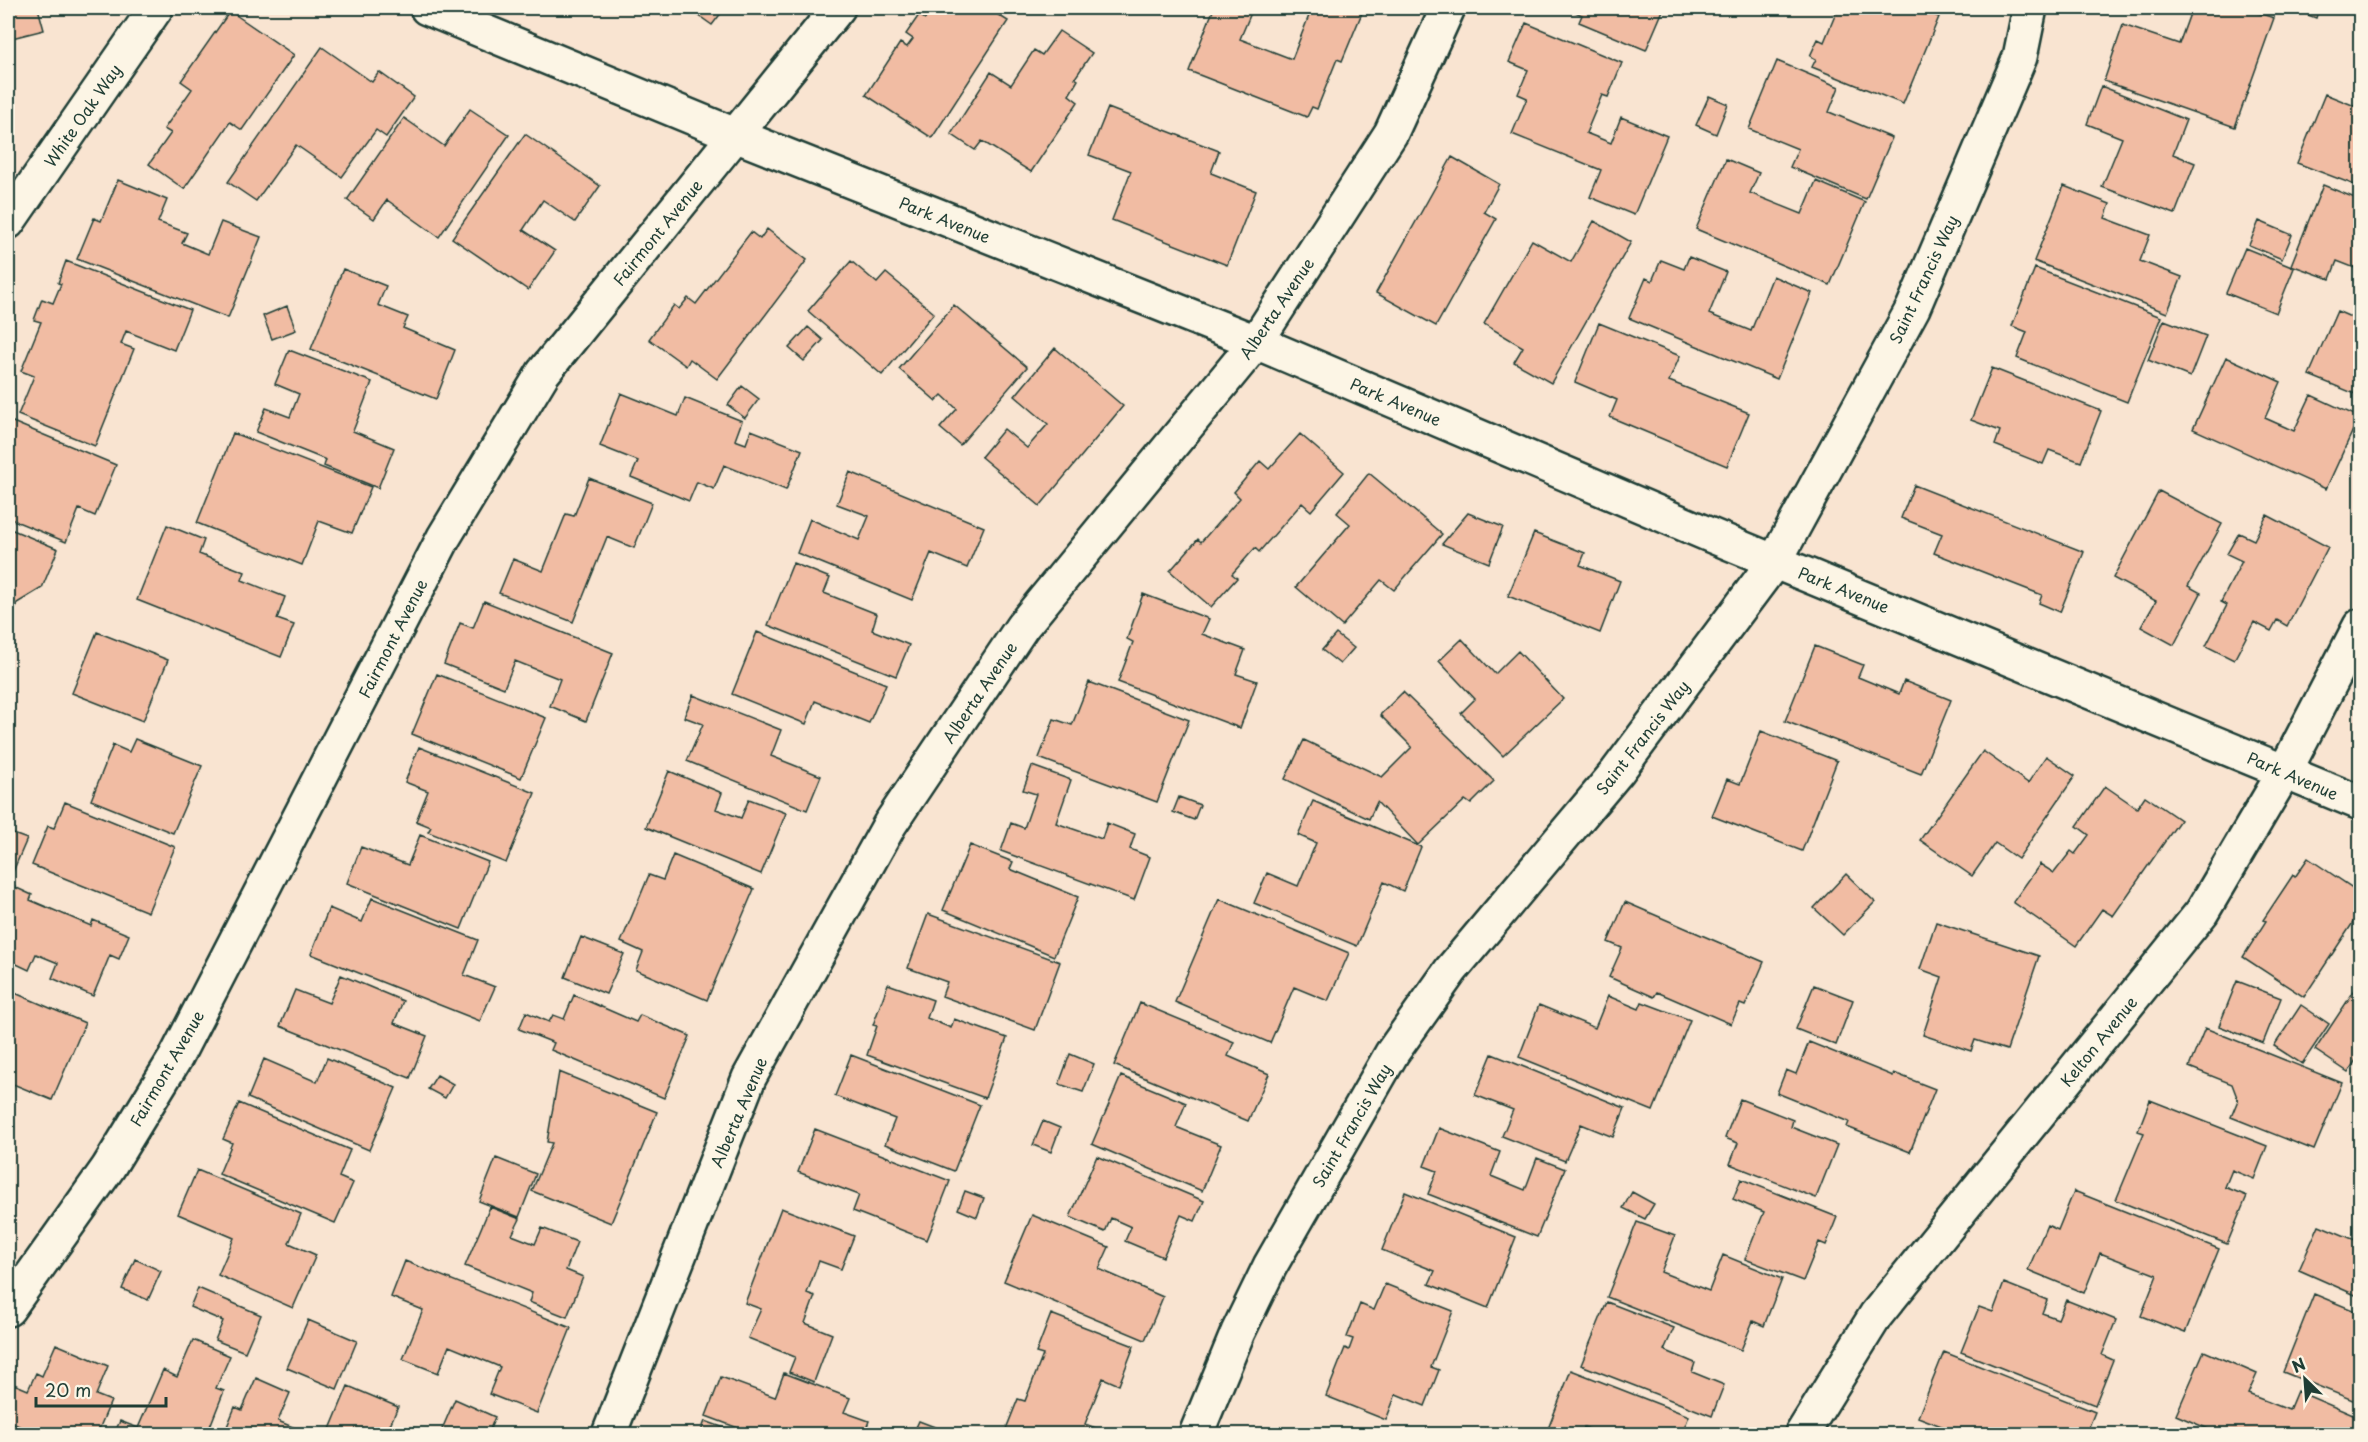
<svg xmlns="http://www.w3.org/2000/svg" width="2368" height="1442" viewBox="0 0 2368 1442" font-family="'Playpen Sans',sans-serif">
	<rect width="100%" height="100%" fill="#f9e4d1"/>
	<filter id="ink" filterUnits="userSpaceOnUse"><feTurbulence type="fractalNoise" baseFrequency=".0167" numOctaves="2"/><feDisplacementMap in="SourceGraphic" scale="12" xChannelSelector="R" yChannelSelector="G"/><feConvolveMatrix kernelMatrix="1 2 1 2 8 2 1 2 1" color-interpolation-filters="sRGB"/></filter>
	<g filter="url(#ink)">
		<path fill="#f1bca3" stroke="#1f3d34" stroke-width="1.5" d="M8,8H38L44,30L8,39Z
			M688,8H725L712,25Z
			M923,8H987L1008,21L932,138L866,95L900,43L907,47L913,39L906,34L919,15L925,19L929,12Z
			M1214,8H1253L1240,39L1292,59L1312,8H1364L1342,61L1337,59L1317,109L1312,107L1307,117L1189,71Z
			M1567,8H1664L1646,50L1579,22L1582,15Z
			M1822,8H1916L1939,17L1903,104L1812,67L1816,59L1810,56L1818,39L1824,42L1836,13Z
			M2192,8H2243L2274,18L2235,127L2104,81L2123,25L2179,44Z
			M2305,8H2319L2316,18L2303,13Z
			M230,11L294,55L242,130L230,122L184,189L149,164L171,133L164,129L192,89L181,81Z
			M1526,23L1622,63L1608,97L1602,95L1586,133L1611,143L1621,117L1667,136L1634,215L1590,197L1601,170L1512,134L1527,98L1518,94L1528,70L1509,62Z
			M1059,31L1092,53L1075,78L1078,80L1069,95L1078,102L1031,172L982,141L975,150L951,134L991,72L1011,85L1034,50L1042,55Z
			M322,47L372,82L379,72L414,97L386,137L376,130L342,177L296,145L256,201L228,182Z
			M1777,61L1839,87L1829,112L1892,138L1866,199L1790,167L1798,149L1749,129Z
			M2101,86L2186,120L2173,154L2195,163L2175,214L2102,187L2122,138L2087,124Z
			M2325,94L2360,108V187L2297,163Z
			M1709,96L1728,104L1716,134L1696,125Z
			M1108,108L1219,151L1211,173L1256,191L1227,265L1112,220L1131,171L1089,155Z
			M470,109L509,135L439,237L387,200L374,219L347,200L404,118L444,146Z
			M525,134L600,186L575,222L543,200L523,230L555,251L528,290L452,238Z
			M1452,157L1499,184L1484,212L1496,219L1436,326L1376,293Z
			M1726,159L1759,173L1750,193L1802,214L1816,181L1865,202L1830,285L1696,229Z
			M118,180L167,200L158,222L187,233L182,243L208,254L221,222L261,237L228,318L77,259L94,218L101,221Z
			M2323,185L2360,200V270L2337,261L2330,279L2291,265Z
			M2064,186L2110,204L2105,218L2150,235L2140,261L2182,277L2167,313L2034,261Z
			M1594,221L1631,242L1551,383L1514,362L1523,347L1484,324L1532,240L1571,262Z
			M2259,221L2292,235L2282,259L2249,245Z
			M767,229L807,260L717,379L690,359L686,366L649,339L674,305L679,309L688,298L696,304L751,232L760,239Z
			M2245,248L2294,268L2276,313L2226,293Z
			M1689,257L1726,272L1709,314L1751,331L1773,276L1812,293L1777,379L1629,318L1646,278L1652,281L1661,260L1684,269Z
			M66,261L190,310L174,350L126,331L121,344L134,349L95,446L18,415L34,376L21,371L41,322L34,320L42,299L53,303L61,284L58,283Z
			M851,261L877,283L886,273L934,313L882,375L808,311Z
			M2035,268L2161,317L2127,402L2017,358L2027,332L2012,326Z
			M343,269L386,286L378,305L408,317L403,328L455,350L436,399L311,349Z
			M954,305L1027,367L960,445L940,428L957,409L942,395L936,401L899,369Z
			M287,306L296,330L272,339L263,316Z
			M2337,311L2360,321V396L2309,375Z
			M2164,320L2206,336L2190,377L2148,360Z
			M1599,323L1680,356L1669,381L1749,413L1727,466L1610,417L1617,400L1575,382Z
			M808,327L823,340L804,361L789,348Z
			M1055,348L1123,406L1040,506L981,457L1004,429L1027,448L1048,424L1015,396Z
			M289,350L372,382L353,431L394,448L378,488L324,466L326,460L256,432L266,408L290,417L299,394L275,384Z
			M2226,357L2281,382L2265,418L2294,431L2311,395L2359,417L2326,489L2193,429Z
			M1992,368L2101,411L2081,462L2049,450L2043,464L1995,445L2000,431L1971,420Z
			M742,386L759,399L745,418L728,405Z
			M621,393L678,416L685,398L742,421L735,440L746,444L751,430L802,450L786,490L724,465L714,489L697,482L689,501L631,477L638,461L600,446Z
			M8,420L116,465L95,516L79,509L66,542L8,518Z
			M233,433L371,487L352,533L319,521L302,565L197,523Z
			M1300,434L1344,472L1311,511L1302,503L1259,552L1255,548L1232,574L1237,578L1211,607L1170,571L1198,539L1201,542L1240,498L1234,492L1260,461L1269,469Z
			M850,472L984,527L967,568L931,553L912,600L797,553L810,519L859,540L869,516L837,504Z
			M1369,473L1442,534L1394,590L1381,580L1342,626L1296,587L1350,524L1337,513Z
			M589,478L652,503L634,548L607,537L573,622L499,593L513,559L543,571L566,514L574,516Z
			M1914,485L2084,552L2060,612L2039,603L2042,595L1934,553L1942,534L1901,518Z
			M2159,491L2222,524L2188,586L2201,593L2174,645L2141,627L2156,601L2113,578Z
			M1468,513L1503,527L1489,563L1442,544Z
			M2267,515L2328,547L2287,626L2277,620L2271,631L2254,622L2234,660L2206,646L2227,605L2221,602L2242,561L2227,554L2239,533L2254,540Z
			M167,525L204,540L199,554L245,572L242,580L285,597L277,619L294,625L281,657L137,600Z
			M8,528L58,549L42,588L17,603L11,621L8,620Z
			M1534,533L1585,553L1580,565L1620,581L1600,633L1508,596Z
			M793,563L830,578L824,593L877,614L872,630L909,645L896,676L768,625Z
			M1143,594L1209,619L1202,634L1245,650L1236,674L1257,681L1240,728L1118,682L1133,642L1127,639Z
			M484,601L613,653L586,721L550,706L560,679L515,661L504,688L444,664L460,623L473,628Z
			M97,632L168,660L143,721L72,693Z
			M757,632L886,684L869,723L815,701L806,724L732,694Z
			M1336,634L1354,648L1340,664L1322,650Z
			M1462,639L1495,674L1518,651L1563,699L1503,756L1461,713L1475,699L1439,661Z
			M1815,646L1863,665L1858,677L1899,694L1904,681L1951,700L1921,774L1785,721Z
			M437,674L546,718L521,778L412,734Z
			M1089,682L1189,720L1157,802L1039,758L1054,719L1072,725Z
			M1403,692L1494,781L1471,804L1465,800L1418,845L1377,802L1369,819L1285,779L1304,740L1382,777L1412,747L1380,715Z
			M693,695L781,730L771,756L821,776L807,810L687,761L703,724L684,717Z
			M1761,731L1837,761L1802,851L1712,816L1727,779L1740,784Z
			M135,739L202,766L173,833L91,800L113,745L129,752Z
			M419,747L535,793L506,863L428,832L431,827L416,821L428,791L405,782Z
			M1983,751L2028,783L2046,756L2075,776L2018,859L1995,843L1972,876L1920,840Z
			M1032,766L1071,780L1056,823L1102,839L1107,823L1135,834L1130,849L1150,857L1134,900L1001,851L1011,823L1024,828L1036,794L1023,790Z
			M669,771L722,793L716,809L741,818L749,799L786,813L761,874L646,827Z
			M2105,786L2137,808L2145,796L2180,820L2113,916L2102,909L2076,946L2013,902L2040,864L2054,873L2071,851L2075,854L2089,835L2077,826Z
			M1179,797L1200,805L1194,820L1173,812Z
			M1313,801L1421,847L1403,891L1384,882L1357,946L1254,903L1267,873L1298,886L1316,843L1298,835Z
			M65,802L175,847L148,912L32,865L48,826L54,828Z
			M8,832L27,839L11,876L8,875Z
			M420,835L488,862L461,929L347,883L361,847L408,865Z
			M970,845L1013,862L1010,869L1078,897L1054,956L943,910Z
			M673,855L754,889L707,1000L636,970L643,952L621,942L649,875L663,880Z
			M2308,858L2360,893V912L2304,997L2243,957L2266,921L2263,920L2293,875L2295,877Z
			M1846,874L1875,902L1843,935L1814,908Z
			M8,884L32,895L30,900L91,926L93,920L129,935L119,959L110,955L93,996L52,978L58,963L36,954L29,970L8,960Z
			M372,898L478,940L464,975L495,987L480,1021L311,954L329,908L362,922Z
			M1219,899L1349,953L1328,1001L1294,987L1270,1043L1175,1002Z
			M1625,902L1764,962L1745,1006L1740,1004L1731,1024L1657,992L1654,997L1609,977L1622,948L1608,942Z
			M928,914L1060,962L1035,1030L942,996L947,982L908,968Z
			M1936,922L2039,956L2007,1050L1975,1040L1971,1051L1923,1035L1942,977L1920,969Z
			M581,937L624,954L606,994L565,977Z
			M341,975L403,1001L394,1023L427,1036L410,1078L280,1026L295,990L329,1003Z
			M2237,981L2281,998L2263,1043L2219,1026Z
			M2360,982V1054L2348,1072L2315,1050Z
			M888,984L933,1000L927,1018L951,1028L954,1019L1007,1038L985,1098L867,1055L877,1026L873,1025Z
			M1814,985L1853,1000L1836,1045L1796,1029Z
			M8,990L85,1023L52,1100L8,1082Z
			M574,995L636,1022L640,1015L690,1036L664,1098L551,1050L554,1043L519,1029L526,1012L549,1022L553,1015L564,1019Z
			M1608,996L1639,1009L1642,1002L1690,1020L1653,1111L1519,1057L1539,1005L1595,1028Z
			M1140,1003L1234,1042L1228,1056L1269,1074L1248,1121L1114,1065Z
			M2301,1005L2329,1024L2302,1064L2274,1046Z
			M2205,1028L2342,1083L2314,1150L2231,1117L2238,1100L2232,1084L2189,1067Z
			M1809,1042L1893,1076L1894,1073L1935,1089L1910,1152L1847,1127L1849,1122L1777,1093L1786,1070L1796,1074Z
			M1070,1054L1094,1064L1083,1092L1059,1084Z
			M1492,1054L1625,1108L1613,1137L1581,1124L1565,1161L1502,1136L1513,1110L1475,1095Z
			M851,1055L980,1105L954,1171L885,1144L895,1119L835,1096Z
			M327,1058L396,1088L369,1150L248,1098L264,1059L317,1082Z
			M559,1072L657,1112L611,1223L532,1191L552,1143L547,1142Z
			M437,1075L453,1084L445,1098L428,1089Z
			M1121,1076L1186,1103L1176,1127L1221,1145L1202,1191L1092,1144Z
			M1740,1099L1793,1120L1791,1127L1837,1145L1816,1198L1730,1164L1738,1143L1725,1138Z
			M2150,1100L2267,1146L2254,1179L2232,1170L2225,1187L2247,1196L2227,1244L2116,1200L2144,1133L2138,1131Z
			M239,1103L350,1150L339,1177L353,1183L335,1223L219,1174L232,1143L223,1139Z
			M1043,1121L1060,1128L1051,1152L1033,1145Z
			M1439,1128L1500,1152L1491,1176L1525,1190L1537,1158L1565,1169L1537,1237L1428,1194L1437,1171L1424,1166Z
			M815,1129L950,1181L927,1240L853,1211L859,1195L798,1172Z
			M8,1131L14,1134L8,1150Z
			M1097,1156L1204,1201L1195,1221L1181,1215L1163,1257L1125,1241L1131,1227L1111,1218L1105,1232L1070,1217Z
			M496,1158L536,1174L519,1217L479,1201Z
			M197,1170L301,1214L289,1243L316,1255L293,1308L218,1275L234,1238L178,1214Z
			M1741,1179L1837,1217L1826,1245L1819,1242L1803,1281L1745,1259L1764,1212L1733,1199Z
			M965,1191L984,1198L977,1217L958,1209Z
			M2074,1191L2219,1249L2185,1333L2141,1316L2157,1275L2100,1253L2084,1293L2028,1270L2047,1225L2058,1230Z
			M1405,1192L1516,1237L1488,1308L1429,1284L1435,1271L1382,1250Z
			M1632,1192L1654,1204L1645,1219L1623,1208Z
			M490,1207L520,1219L512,1235L535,1244L542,1228L577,1242L566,1270L583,1277L567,1317L529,1302L532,1293L465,1266Z
			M781,1208L854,1236L841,1269L819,1261L807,1293L815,1296L805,1323L832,1334L814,1382L789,1372L795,1357L748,1338L761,1309L745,1303Z
			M1032,1215L1109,1247L1099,1269L1163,1297L1145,1340L1004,1281Z
			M1637,1222L1675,1236L1661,1272L1709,1291L1723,1255L1782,1279L1764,1326L1753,1321L1741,1350L1607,1297Z
			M2319,1225L2355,1240L2360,1227V1297L2299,1270Z
			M135,1259L161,1271L148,1300L122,1289Z
			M405,1261L571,1328L537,1413L489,1394L500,1367L449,1346L438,1373L403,1359L423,1310L391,1297Z
			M2004,1283L2047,1300L2042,1313L2058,1319L2066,1300L2116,1320L2102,1355L2113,1360L2095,1405L1961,1352L1979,1307L1993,1312Z
			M1385,1284L1453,1311L1431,1367L1439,1370L1425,1406L1396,1394L1386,1420L1326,1396L1345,1348L1349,1350L1353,1339L1347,1337L1360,1304L1374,1310Z
			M198,1288L261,1315L245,1352L215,1340L223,1321L190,1307Z
			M2314,1294L2360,1313V1403L2283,1372Z
			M1607,1302L1674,1328L1664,1350L1695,1363L1692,1372L1724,1385L1712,1416L1581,1365Z
			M1051,1314L1134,1346L1119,1385L1103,1378L1085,1424L1101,1430L1099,1434H1004L1018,1399L1025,1401L1043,1355L1036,1353Z
			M308,1320L357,1341L337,1389L287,1368Z
			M193,1340L230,1356L216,1388L224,1391L207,1434H114L120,1421L138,1428L163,1370L177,1377Z
			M56,1344L108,1366L96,1395L111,1401L97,1434H34V1433L8,1421V1399L14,1384L28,1390L36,1373L42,1376Z
			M2204,1351L2257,1374L2248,1394L2289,1410L2297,1391L2360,1418V1434H2220L2176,1415Z
			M1944,1352L2095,1412L2086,1434H1962L1918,1417Z
			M1571,1370L1689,1416L1682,1434H1602L1584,1427L1581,1434H1546Z
			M784,1373L850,1398L844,1412L869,1421L864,1434H754L706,1416L721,1377L775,1397Z
			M256,1378L290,1393L278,1421L295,1428L292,1434H224L235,1407L242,1410Z
			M348,1386L398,1407L389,1427L407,1434H328Z
			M455,1399L495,1417L488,1434H440Z
			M705,1421L741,1434H700Z
			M919,1421L953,1434H913Z
			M1346,1430L1358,1434H1344Z"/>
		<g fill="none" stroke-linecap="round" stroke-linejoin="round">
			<g stroke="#1f3d34" stroke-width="38">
				<path id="minor" d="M427,8L735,135L1256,342L1710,535L2360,803
					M8,222L156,8
					M8,1309L108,1168L176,1057L444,537L543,373L838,8
					M609,1434L749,1078L890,824L1022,627L1256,342L1391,133L1448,8
					M1196,1434L1238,1332L1270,1266L1392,1053L1451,970L1617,772L1775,561L1913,308L2020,57L2030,8
					M1802,1434L1876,1315L2202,912L2285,771L2360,626"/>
			</g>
			<use href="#minor" stroke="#fcf5e5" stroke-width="33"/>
		</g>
	</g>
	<g text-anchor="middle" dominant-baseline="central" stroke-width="5" stroke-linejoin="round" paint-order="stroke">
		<g font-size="16" fill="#1f3d34" stroke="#fcf5e5">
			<text transform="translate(82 115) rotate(-55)">White Oak Way</text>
			<text transform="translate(945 219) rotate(22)">Park Avenue</text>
			<text transform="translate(657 232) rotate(-51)">Fairmont Avenue</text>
			<text transform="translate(1923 279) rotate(-65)">Saint Francis Way</text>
			<text transform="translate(1276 308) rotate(-56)">Alberta Avenue</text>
			<text transform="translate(1396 401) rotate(23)">Park Avenue</text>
			<text transform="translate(1844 589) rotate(22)">Park Avenue</text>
			<text transform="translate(392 638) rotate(-63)">Fairmont Avenue</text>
			<text transform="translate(979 692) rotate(-56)">Alberta Avenue</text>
			<text transform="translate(1642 737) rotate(-52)">Saint Francis Way</text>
			<text transform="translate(2293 775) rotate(23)">Park Avenue</text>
			<text transform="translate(2098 1041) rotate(-51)">Kelton Avenue</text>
			<text transform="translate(166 1068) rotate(-60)">Fairmont Avenue</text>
			<text transform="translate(738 1112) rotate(-67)">Alberta Avenue</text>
			<text transform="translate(1351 1125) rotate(-60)">Saint Francis Way</text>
		</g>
	</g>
	<rect width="2368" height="1442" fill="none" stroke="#fcf5e5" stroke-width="30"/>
	<rect x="15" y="15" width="2338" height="1412" fill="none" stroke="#1f3d34" stroke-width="2" filter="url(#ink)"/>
	<g transform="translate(2305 1379) rotate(335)" stroke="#fcf5e5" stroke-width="4.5" paint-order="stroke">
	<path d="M0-4.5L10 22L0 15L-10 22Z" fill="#1f3d34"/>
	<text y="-9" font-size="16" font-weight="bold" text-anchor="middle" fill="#1f3d34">N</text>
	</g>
	<path d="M36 1397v9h130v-9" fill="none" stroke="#1f3d34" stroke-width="3"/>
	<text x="45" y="1397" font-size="18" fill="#1f3d34" stroke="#fcf5e5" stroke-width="4.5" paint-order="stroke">20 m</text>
</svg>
